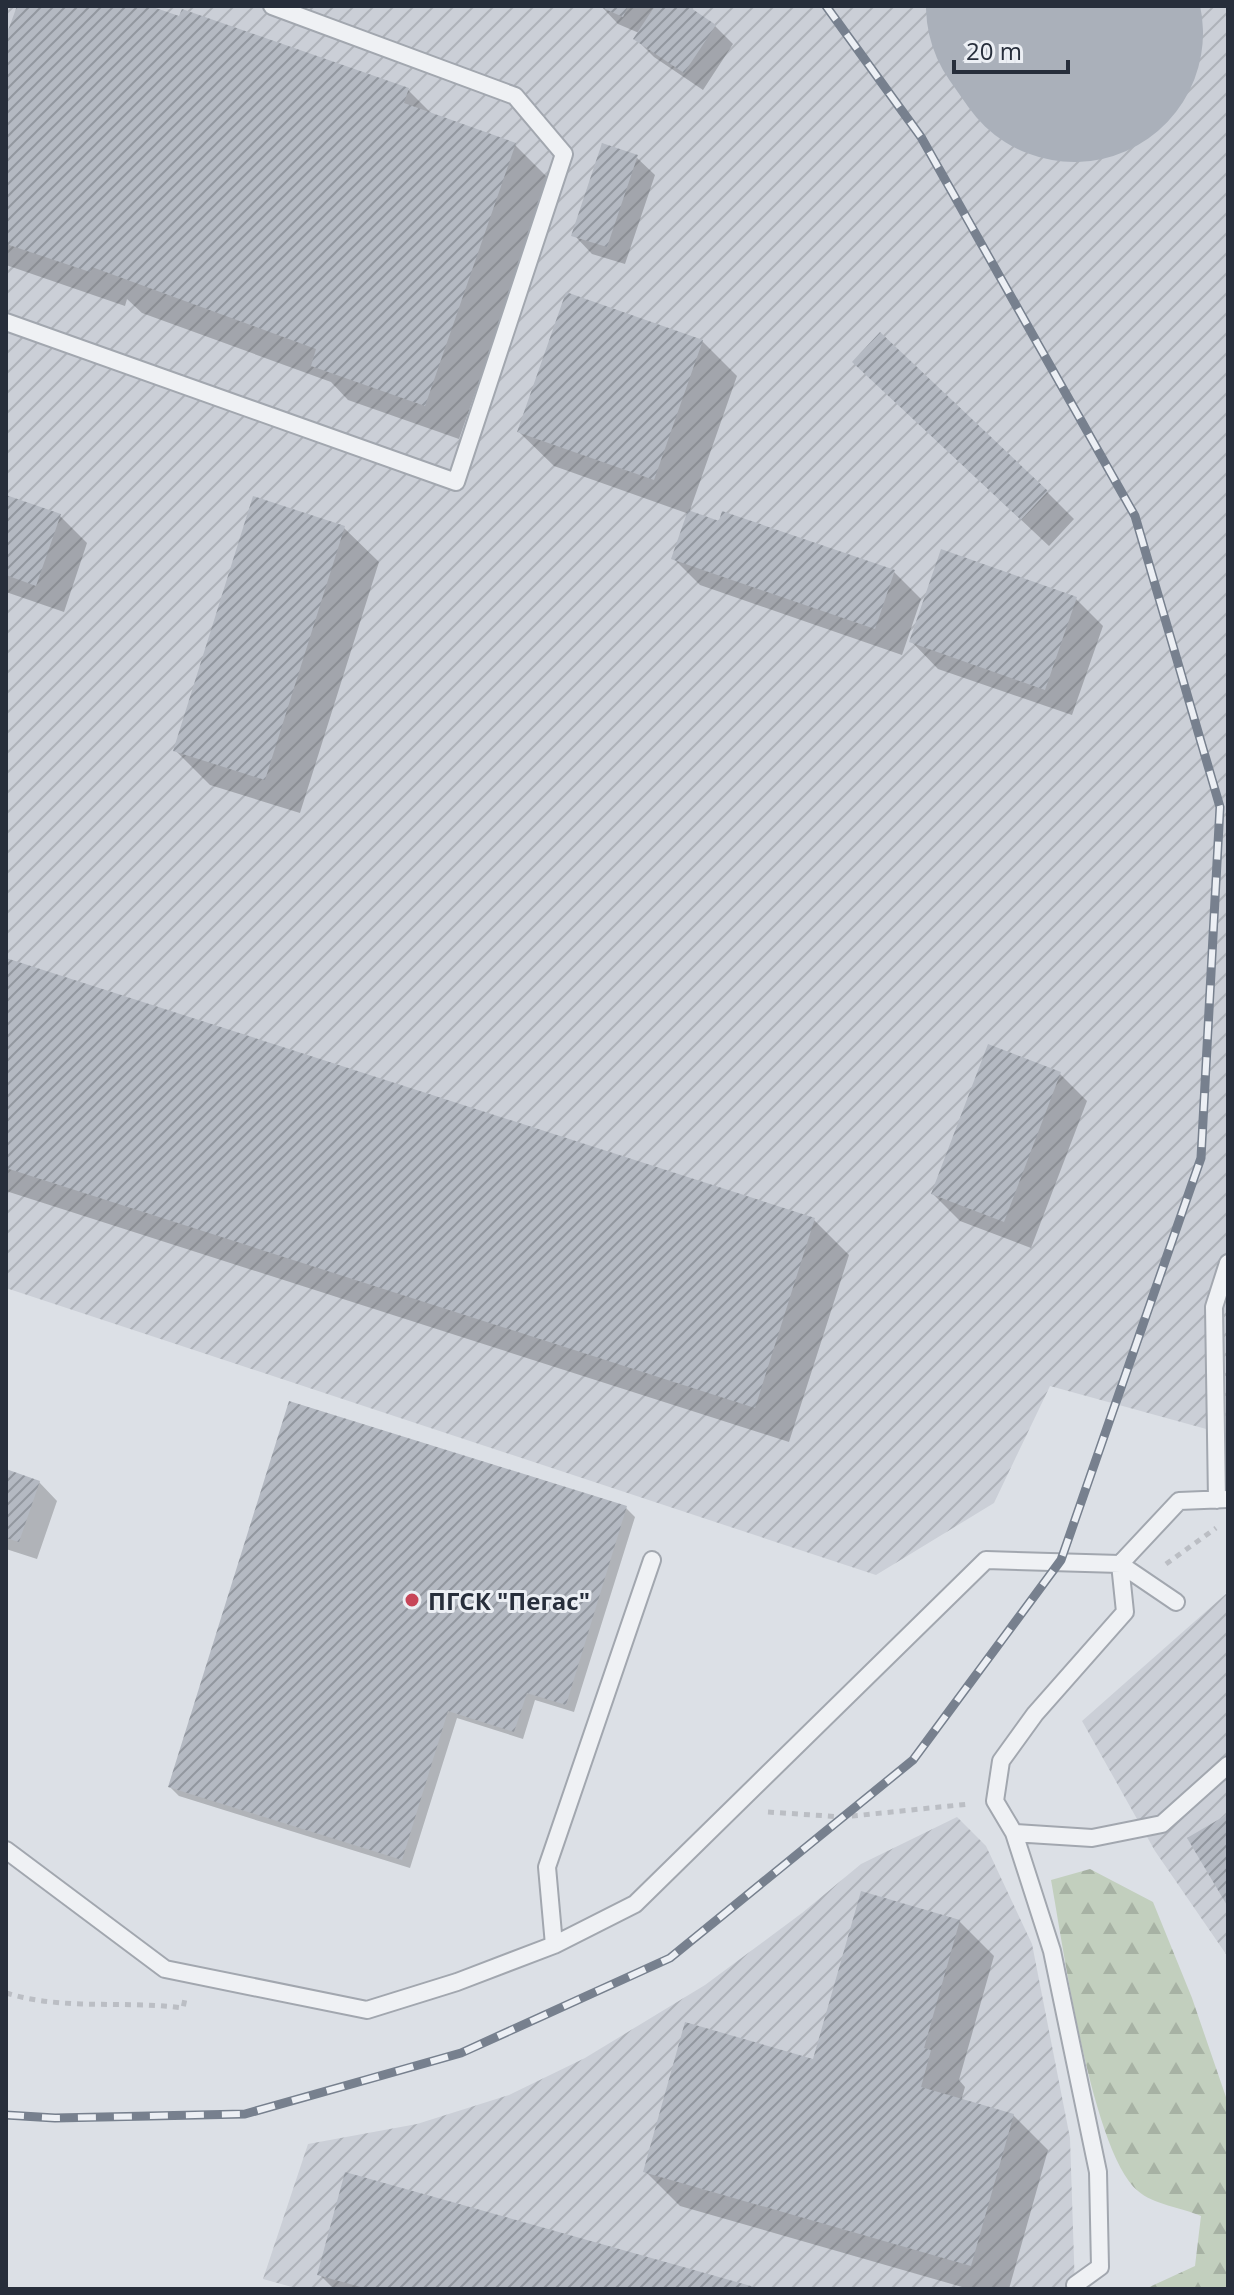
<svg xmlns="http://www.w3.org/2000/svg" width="1234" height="2295" viewBox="0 0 1234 2295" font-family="'Open Sans',sans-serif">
	<defs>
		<pattern id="industrial-furrows" width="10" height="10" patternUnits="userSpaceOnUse" patternTransform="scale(2)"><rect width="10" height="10" fill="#cbcfd7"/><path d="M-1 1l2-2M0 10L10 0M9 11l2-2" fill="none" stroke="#aeb2b9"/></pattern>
		<pattern id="forest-firs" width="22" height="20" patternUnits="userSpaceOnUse" patternTransform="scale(2)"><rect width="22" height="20" fill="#c2cfbe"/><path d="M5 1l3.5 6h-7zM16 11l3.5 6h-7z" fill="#a7b2a4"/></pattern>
		<pattern id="building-hatch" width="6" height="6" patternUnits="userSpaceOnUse" patternTransform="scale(2)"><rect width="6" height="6" fill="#b4b9c2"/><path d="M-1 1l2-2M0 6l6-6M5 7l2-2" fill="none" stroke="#92979f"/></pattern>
	</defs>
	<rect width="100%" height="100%" fill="#dce0e6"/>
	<path fill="url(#industrial-furrows)" d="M6,6H1228V1435L1050,1386L994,1503L876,1575L6,1288Z
		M1228,1592V1957L1155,1851L1082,1721Z
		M957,1817L986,1846L1032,1944L1070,2138L1075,2289H299L263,2279L308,2144L417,2124L509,2095L585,2058L705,1985L802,1913L861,1864Z"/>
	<path fill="url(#forest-firs)" d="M1090,1869L1153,1902L1192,1998L1228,2103V2289H1145L1195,2266L1201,2216C1183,2208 1152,2204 1138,2191C1092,2153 1063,1945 1051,1880Z"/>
	<path fill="#0003" d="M19,6H144L408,90L434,116L515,145L550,180L459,439L348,400L331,382L142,313L127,299L125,306L6,265V42Z
		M601,6H684L715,26L733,44L703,90L654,57L636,39L639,33L618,24Z
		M636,157L655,175L625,264L592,254L574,235Z
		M702,341L737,376L689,513L894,572L921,599L902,655L700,585L673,558L689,514L554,466L519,432Z
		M882,389L1047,492L1074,519L1049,546Z
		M6,497L60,516L87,543L64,612L6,592Z
		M344,528L379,562L300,813L210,785L175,750Z
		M1076,599L1103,626L1072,715L938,669L911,641Z
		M6,960L814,1220L849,1255L789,1442L6,1191Z
		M989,1047L1060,1074L1087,1101L1031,1248L960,1221L933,1194Z
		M6,1471L39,1482L57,1501L37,1559L6,1549Z
		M626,1508L635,1517L574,1712L535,1700L523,1739L457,1718L410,1868L179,1796L170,1787Z
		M959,1921L994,1956L959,2080L965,2087L961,2101L1013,2115L1048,2150L1009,2289H969L680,2206L645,2171L815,2061Z
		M319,2274L753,2289H334Z"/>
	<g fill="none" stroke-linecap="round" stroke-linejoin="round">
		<path stroke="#aab0ba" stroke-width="258" d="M1055,6L1074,33"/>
	</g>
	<path fill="url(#building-hatch)" d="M17,6H150L179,16L182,9L409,88L404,103L516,143L425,406L311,366L316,349L92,267L90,272L6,244V36Z
		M598,6H628L623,17Z
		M655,6H688L716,25L684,73L633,39Z
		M602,143L638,155L607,247L571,236Z
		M566,292L703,340L654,480L517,432Z
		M880,332L1048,491L1021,520L852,362Z
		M6,495L61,514L36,586L6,575Z
		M253,496L345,526L265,780L173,751Z
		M688,510L719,521L722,511L895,570L875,629L671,559Z
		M941,549L1077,597L1045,690L909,642Z
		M6,958L815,1218L755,1408L6,1168Z
		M988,1044L1061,1072L1004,1222L931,1194Z
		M289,1401L627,1506L566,1705L527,1693L514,1732L448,1711L402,1860L168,1787Z
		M6,1469L40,1481L19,1542L6,1538Z
		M1228,1814V1907L1187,1838Z
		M861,1891L960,1920L924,2048L931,2050L921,2087L1014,2114L971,2266L643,2172L685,2022L813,2059Z
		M345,2172L758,2288V2289H368L317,2275Z"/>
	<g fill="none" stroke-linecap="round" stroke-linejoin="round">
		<g stroke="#a2a7af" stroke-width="20">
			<path id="service" d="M6,322L456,482L564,154L515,96L272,6
				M1217,1500L1214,1307L1228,1263
				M1120,1564L1176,1602
				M1014,1833L1092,1838L1162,1824L1228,1765
				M6,1850L165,1969L367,2010L457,1982L554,1945L635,1904L986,1560L1120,1564L1179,1501L1228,1499
				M554,1945L547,1867L652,1560
				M1075,2285L1100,2267L1098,2172L1052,1951L1014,1833L995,1801L1001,1761L1035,1714L1125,1612L1120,1564"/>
		</g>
		<path stroke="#bbbec4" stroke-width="5" stroke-dasharray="6 6" stroke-linecap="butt" d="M1166,1564L1216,1528
			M768,1812L843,1817L969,1804
			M6,1993C65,2011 123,2000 183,2008L185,1999"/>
		<use href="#service" stroke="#eff1f4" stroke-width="16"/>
		<g stroke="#77808e" stroke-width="9">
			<path id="rail" d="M6,2115L55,2118L245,2114L461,2053L670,1958L913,1760L1061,1560L1201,1158L1220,807L1135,516L921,137L826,6"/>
		</g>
		<use href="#rail" stroke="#eceff4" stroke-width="6" stroke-dasharray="18" stroke-linecap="butt"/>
	</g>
	<circle fill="#c74558" stroke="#eceff4" stroke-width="3" cx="412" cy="1600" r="8"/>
	<g text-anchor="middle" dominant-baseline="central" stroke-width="6" stroke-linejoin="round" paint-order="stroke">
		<g font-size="24" font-weight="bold" fill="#272e3b" stroke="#eceff4" text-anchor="start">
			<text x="428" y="1600">ПГСК "Пегас"</text>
		</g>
	</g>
	<rect width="1234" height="2295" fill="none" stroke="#272e3b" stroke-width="16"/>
	<path d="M954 60v12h114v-12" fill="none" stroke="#272e3b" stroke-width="4"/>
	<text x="966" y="60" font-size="24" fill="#272e3b" stroke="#eceff4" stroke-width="6" paint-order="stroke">20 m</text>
</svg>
